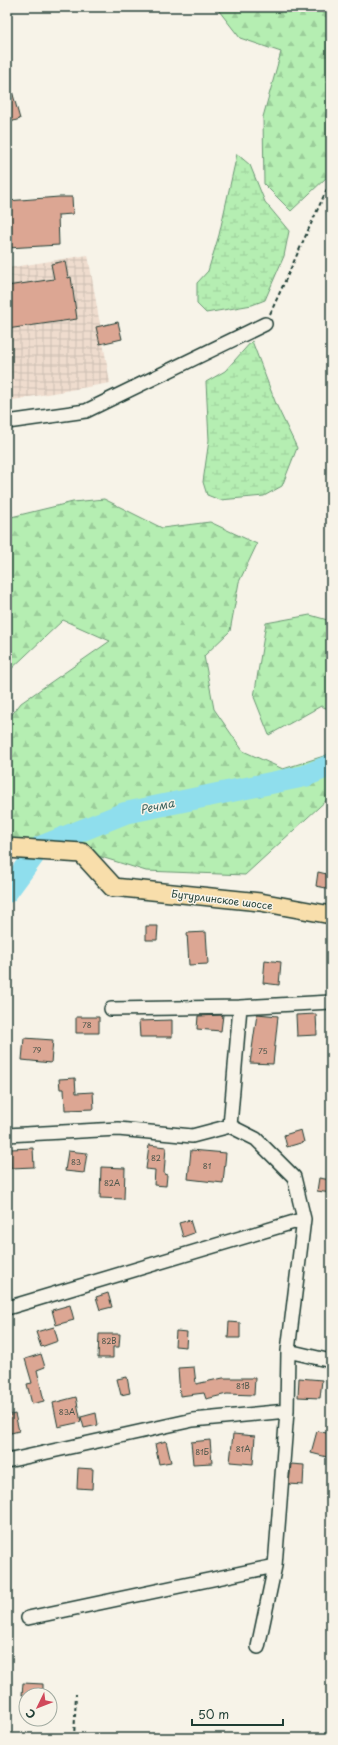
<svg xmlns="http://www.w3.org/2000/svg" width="338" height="1745" viewBox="0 0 338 1745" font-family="'Playpen Sans',sans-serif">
	<defs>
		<pattern id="industrial-grid" width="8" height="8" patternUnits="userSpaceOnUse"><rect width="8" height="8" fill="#efdcce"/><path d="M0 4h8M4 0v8" fill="none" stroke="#ccbeb2"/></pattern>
		<pattern id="forest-firs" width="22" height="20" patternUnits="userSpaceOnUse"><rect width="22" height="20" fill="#b5eeb2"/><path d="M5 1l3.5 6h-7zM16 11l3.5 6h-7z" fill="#9bcd9a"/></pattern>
		<pattern id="wetland-marsh" width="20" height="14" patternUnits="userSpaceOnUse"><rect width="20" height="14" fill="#b5eeb2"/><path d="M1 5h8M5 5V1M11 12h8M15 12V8" fill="none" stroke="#9bcd9a"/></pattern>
	</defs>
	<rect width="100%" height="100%" fill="#f7f3e8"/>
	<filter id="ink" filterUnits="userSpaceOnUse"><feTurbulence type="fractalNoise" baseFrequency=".025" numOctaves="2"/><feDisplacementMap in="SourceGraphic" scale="8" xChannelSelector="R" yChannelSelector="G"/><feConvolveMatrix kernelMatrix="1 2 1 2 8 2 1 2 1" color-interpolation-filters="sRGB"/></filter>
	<g filter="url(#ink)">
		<path fill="url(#industrial-grid)" d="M88,255L110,383L7,401V268Z"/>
		<path fill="url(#forest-firs)" stroke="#6a9673" d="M216,7H327V177L291,211L264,184L263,117L281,52L240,38Z
			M104,499L162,528L210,522L257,544L239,582L230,631L204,656L214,709L243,751L283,769L327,755L331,748V796L245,875L146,871L82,851L7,843V721L21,703L110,641L63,620L7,673V630L9,629L7,627V518L73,502Z
			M310,615L331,621V710L321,706L269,735L254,697L266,623Z"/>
		<path fill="url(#wetland-marsh)" stroke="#6a9673" d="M237,154L250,165L265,202L289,231L284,256L265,300L252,305L206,313L197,304V283L208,271L219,235Z
			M252,341L276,404L297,448L282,486L264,496L220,500L207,495L203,482L209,440L206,382L225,371Z"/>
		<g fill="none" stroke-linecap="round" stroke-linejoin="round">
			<path stroke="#8fdeed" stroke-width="22" d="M7,892L40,847L125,813L305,776L331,765"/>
		</g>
		<path fill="#dca693" stroke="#1f3d34" d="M7,84H10L20,119L7,123Z
			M59,197H72L73,214L58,215L59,245L7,248V201Z
			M65,261L68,278L71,277L77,319L7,329V286L54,279L51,264Z
			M118,322L122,339L100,344L96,327Z
			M318,872L331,875V889L316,886Z
			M146,926H158L157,940H146Z
			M206,932L208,964L189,965L187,933Z
			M265,960L281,962L279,985L263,983Z
			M257,1014L278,1016L273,1064L250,1063Z
			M316,1014L317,1035L297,1036L296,1015Z
			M223,1015L221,1031L197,1029L198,1016Z
			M76,1017H99V1033H76Z
			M172,1020V1037H140L139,1021Z
			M24,1038L53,1040L51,1063L22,1060Z
			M75,1078L76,1093L93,1092L94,1109L65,1110L64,1089H60L59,1079Z
			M301,1130L304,1142L287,1147L284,1135Z
			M149,1145L166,1147L164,1174L167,1175L166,1186L154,1185L155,1170L146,1169Z
			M33,1148L34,1167L11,1168L10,1149Z
			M191,1150L226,1153L223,1183L188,1179Z
			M68,1151L87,1153L84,1173L65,1171Z
			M101,1167L125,1168L124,1199L100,1198Z
			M319,1178L331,1180V1193L317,1191Z
			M190,1220L194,1233L183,1237L179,1223Z
			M108,1293L112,1307L100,1310L96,1297Z
			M70,1305L74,1320L56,1325L52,1310Z
			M229,1322L240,1323V1338H228Z
			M54,1327L58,1341L41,1347L36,1332Z
			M176,1331L187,1332L186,1347L175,1346Z
			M99,1334H120L119,1347H113V1358H98Z
			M41,1354L45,1367L37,1370L44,1401L32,1404L27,1384L32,1383L25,1359Z
			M194,1367L196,1384L223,1378H255L254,1395L227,1394L206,1399L204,1393L180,1396L178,1368Z
			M127,1377L130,1393L121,1395L117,1379Z
			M299,1378L322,1380L320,1398L298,1397Z
			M76,1397L81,1422L58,1427L53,1403Z
			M96,1413L98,1425L84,1428L81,1417Z
			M15,1414L19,1431L7,1434V1416Z
			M317,1431L331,1434V1458L311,1453Z
			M233,1434L255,1436L253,1464L230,1462Z
			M210,1440L212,1463L193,1464L191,1442Z
			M166,1441L171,1462L159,1464L155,1444Z
			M291,1464L304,1465L303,1485L289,1484Z
			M78,1468L93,1469L92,1489L77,1488Z
			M23,1683L43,1684V1695H22Z"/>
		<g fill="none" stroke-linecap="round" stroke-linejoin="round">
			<g stroke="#1f3d34" stroke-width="16">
				<path id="minor" d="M7,422L86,411L265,324
					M111,1009L240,1007
					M7,1135L118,1129L192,1136L230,1126
					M7,1308L304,1219
					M288,1351L331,1361
					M7,1461L193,1420L287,1411L288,1351L304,1219L294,1177L256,1139L230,1126L240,1007L331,1002
					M28,1618L275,1566
					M258,1647L275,1566L287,1411"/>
			</g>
			<g stroke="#1f3d34" stroke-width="20">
				<path id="major" d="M113,887L260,902L331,915"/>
			</g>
			<g stroke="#1f3d34" stroke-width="22">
				<path id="highway" d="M7,848L82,853L113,887"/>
			</g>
			<path stroke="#1f3d34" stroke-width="2" stroke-dasharray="4 3" stroke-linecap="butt" d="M328,7L331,67
				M270,314L331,180
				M74,1738L76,1694"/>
			<use href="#minor" stroke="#f7f3e8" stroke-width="13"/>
			<use href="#major" stroke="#f8deab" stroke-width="17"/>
			<use href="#highway" stroke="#f8deab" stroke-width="19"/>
		</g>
	</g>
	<g text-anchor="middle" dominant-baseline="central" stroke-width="3" stroke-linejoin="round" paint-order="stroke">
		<g font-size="8" fill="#4e574c">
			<text x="87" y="1025">78</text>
			<text x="37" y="1050">79</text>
			<text x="263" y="1051">75</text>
			<text x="156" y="1158">82</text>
			<text x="76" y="1162">83</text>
			<text x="207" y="1166">81</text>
			<text x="112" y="1183">82А</text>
			<text x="109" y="1341">82В</text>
			<text x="243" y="1386">81В</text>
			<text x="67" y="1412">83А</text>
			<text x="243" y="1449">81А</text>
			<text x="202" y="1452">81Б</text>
		</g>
		<g font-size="10" fill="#1f3d34" stroke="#f7f3e8">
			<text transform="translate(222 899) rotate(7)">Бутурлинское шоссе</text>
		</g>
		<g font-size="11" font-style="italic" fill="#355d59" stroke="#f7f3e8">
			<text transform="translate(157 806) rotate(-12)">Речма</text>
		</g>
	</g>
	<rect width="338" height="1745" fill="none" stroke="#f7f3e8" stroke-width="24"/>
	<rect x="12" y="12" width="314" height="1721" fill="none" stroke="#1f3d34" stroke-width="1.5" filter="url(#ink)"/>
	<g transform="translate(38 1707) rotate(227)"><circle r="19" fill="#f7f3e8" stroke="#a1aaa0"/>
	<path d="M0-3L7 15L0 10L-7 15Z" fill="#d1495b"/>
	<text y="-6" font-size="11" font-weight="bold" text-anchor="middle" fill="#1f3d34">С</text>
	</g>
	<path d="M192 1719v6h91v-6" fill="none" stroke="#1f3d34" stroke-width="2"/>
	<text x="198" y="1719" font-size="12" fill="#1f3d34" stroke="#f7f3e8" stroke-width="3" paint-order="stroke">50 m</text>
</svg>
